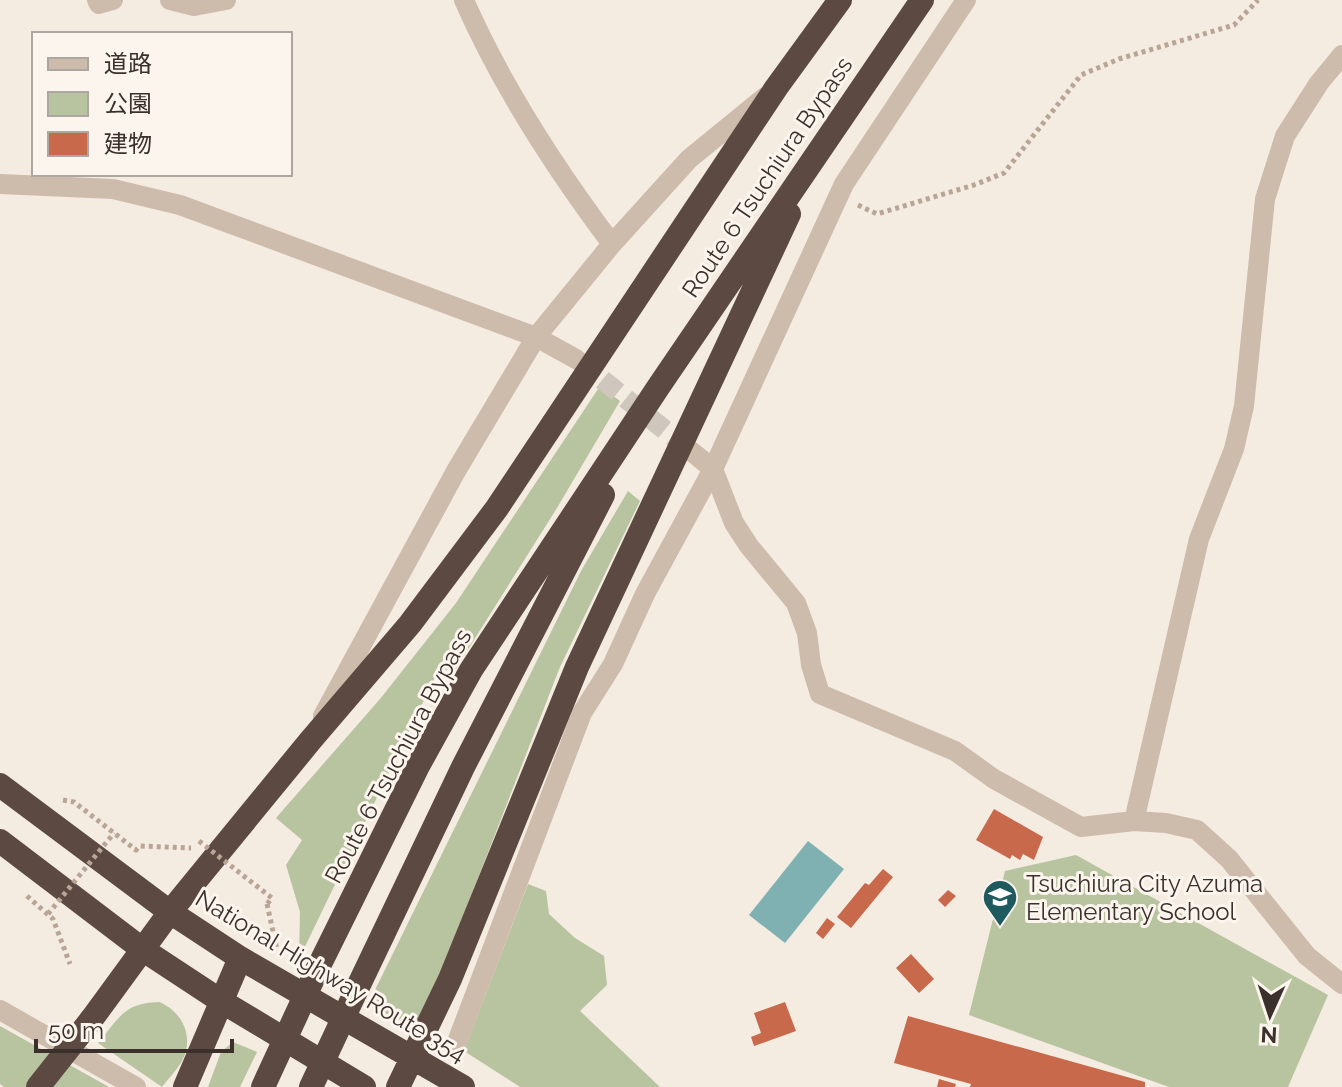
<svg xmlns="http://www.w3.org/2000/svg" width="1342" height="1087" viewBox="0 0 1342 1087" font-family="Raleway,'Noto Sans JP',sans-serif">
	<rect width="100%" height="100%" fill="#f4ebe1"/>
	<path fill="#b8c4a0" d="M600,386L620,401L557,508L455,670L439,669L299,959L300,912L286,865L302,840L276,818L380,699L456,603Z
		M628,491L640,501L560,667L424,1017L416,1022L390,1018L370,1006L376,988L581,571Z
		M1076,855L1328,995L1288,1087H1169L969,1015L1005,871Z
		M528,884L546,891L549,914L575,938L604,956L607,985L580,1011L660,1087H520L464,1051Z
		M159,1002C182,1011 195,1037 182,1061C177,1070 168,1079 162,1087L98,1043C119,1018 124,1003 159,1002Z
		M0,1026L109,1087H4L0,1084Z
		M233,1042L257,1052L240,1087H208L221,1052Z"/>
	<path fill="#7fb0b2" d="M808,841L844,869L785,943L749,915Z"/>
	<path fill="#c8694b" d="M994,809L1043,837L1034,860L1023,854L1020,860L1012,855L1010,859L976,840Z
		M883,869L893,877L851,928L837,917L865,883L869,885Z
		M948,890L956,896L945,907L938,900Z
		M827,918L835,924L823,939L816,933Z
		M911,954L934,979L919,993L896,968Z
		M785,1002L796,1031L754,1046L751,1037L761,1033L754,1013Z
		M908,1016L1145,1082V1087H970L971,1084L894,1063Z
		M939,1079L956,1084L955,1087H937Z"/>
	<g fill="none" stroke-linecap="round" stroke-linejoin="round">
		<path stroke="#cfc6bd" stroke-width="20" stroke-dasharray="20 10" stroke-linecap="butt" d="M579,361L691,451"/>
		<path stroke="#b9a596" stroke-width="5" stroke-dasharray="4 4" stroke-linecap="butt" d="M858,205L877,214L974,185L1004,173L1081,75L1119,59L1234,25L1258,0
			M63,800L74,802L136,850L140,846L191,848
			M27,896L53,919L70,964
			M267,904L277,950"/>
		<path stroke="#cdbbac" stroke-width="20" d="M97,0L99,4L113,0
			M170,0L194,6L226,0
			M464,0C502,87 555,168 612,244
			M0,184L113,189L180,205L536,337L576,359
			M691,451L713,469L734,523L749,546L796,603L807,633L811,665L820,694L955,751L994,779L1081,827L1134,821L1166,823L1197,830L1229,859L1307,956L1342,984
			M323,716L456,471L536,337L612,244L689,159L765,97
			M1134,821L1199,539L1234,449L1244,406L1265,199L1285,136L1319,83L1342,55
			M0,1010L136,1087
			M457,1042L582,713L613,664L645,594L713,469L844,184L966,0"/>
		<path stroke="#5c4a42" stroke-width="24" d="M0,785L170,912L240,958L463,1087
			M0,841L142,949L221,1001L364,1087
			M317,970L418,766L471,670L659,386L922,0
			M356,991L463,767L603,495
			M91,1020L170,912L310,741L410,624L497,508L776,88L840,0
			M185,1087L240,958
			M398,1087L450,979L577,667L789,214"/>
		<path stroke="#b9a596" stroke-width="5" stroke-dasharray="4 4" stroke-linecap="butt" d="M199,841L272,898L267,904
			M48,914L114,833"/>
		<path stroke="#5c4a42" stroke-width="24" d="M38,1087L91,1020
			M263,1087L317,970
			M311,1087L356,991"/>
	</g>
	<defs>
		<g id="school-pin" transform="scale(1.8)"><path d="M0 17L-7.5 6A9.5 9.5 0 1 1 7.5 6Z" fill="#1f5a5e" stroke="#fbf5ee"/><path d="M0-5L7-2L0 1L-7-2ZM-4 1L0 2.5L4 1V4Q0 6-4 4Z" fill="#fff"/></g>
	</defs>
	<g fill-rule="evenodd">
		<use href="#school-pin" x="1000" y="897"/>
	</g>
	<g text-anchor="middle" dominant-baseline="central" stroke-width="6" stroke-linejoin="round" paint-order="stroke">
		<g font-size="24" fill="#3b302b" stroke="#fbf5ee">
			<text transform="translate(767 177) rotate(-56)">Route 6 Tsuchiura Bypass</text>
			<text transform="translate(398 756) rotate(-62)">Route 6 Tsuchiura Bypass</text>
			<text transform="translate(331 976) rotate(31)">National Highway Route 354</text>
		</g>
		<g font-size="24" fill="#3b302b" stroke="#fbf5ee" text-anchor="start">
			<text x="1026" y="883">Tsuchiura City Azuma<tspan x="1026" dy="28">Elementary School</tspan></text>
		</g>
	</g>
	<rect x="32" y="32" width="260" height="144" fill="#fbf5ee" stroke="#aea6a0" stroke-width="2"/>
	<rect x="48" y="58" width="40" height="12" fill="#cdbbac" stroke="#aea6a0" stroke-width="2"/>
	<text x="104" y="72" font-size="24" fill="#3b302b">道路</text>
	<rect x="48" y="92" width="40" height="24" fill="#b8c4a0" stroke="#aea6a0" stroke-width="2"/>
	<text x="104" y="112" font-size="24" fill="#3b302b">公園</text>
	<rect x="48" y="132" width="40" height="24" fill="#c8694b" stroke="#aea6a0" stroke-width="2"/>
	<text x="104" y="152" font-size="24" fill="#3b302b">建物</text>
	<g transform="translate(1270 1015) rotate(183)" stroke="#fbf5ee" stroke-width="6" paint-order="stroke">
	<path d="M0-6L14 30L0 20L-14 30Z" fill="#3b302b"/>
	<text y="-12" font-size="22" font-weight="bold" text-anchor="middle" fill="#3b302b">N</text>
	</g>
	<path d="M36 1039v12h196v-12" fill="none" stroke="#3b302b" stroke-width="4"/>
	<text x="48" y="1039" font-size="24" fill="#3b302b" stroke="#fbf5ee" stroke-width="6" paint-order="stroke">50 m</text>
</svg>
